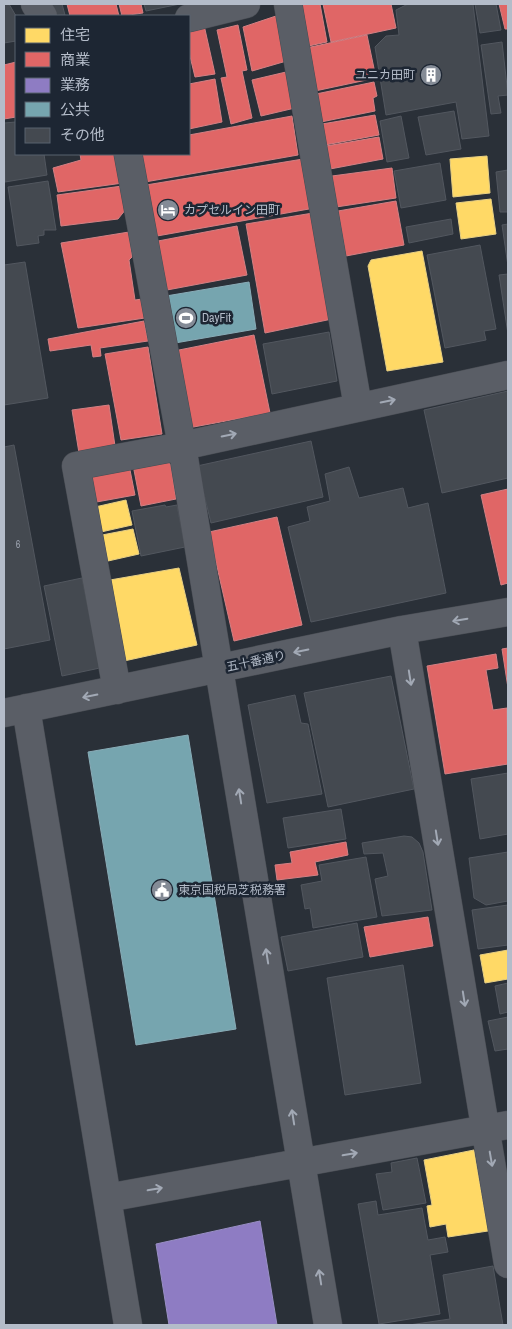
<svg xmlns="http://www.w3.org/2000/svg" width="512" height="1329" viewBox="0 0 512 1329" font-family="'Archivo Narrow','Noto Sans JP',sans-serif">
	<rect width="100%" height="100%" fill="#2a3038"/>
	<path fill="#ffd966" stroke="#e8d084" d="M487,156L490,193L453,197L450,159Z
		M491,199L496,234L461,239L456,203Z
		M422,251L443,362L387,371L368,266L371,260Z
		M126,500L132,525L101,532L95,507Z
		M133,529L139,554L108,561L102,535Z
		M179,568L197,645L124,661L110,580Z
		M508,950V979L485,983L480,955Z
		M474,1150L488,1231L448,1237L446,1224L430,1227L427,1206L432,1205L424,1160Z"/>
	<path fill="#e06666" stroke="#d38084" d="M67,4H116L119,16H70Z
		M119,4H141L143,13L122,16Z
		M309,4H320L327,42L304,47L296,6Z
		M323,4H391L396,28L331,42Z
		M499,4H508V29H505Z
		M279,15L290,60L252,71L243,27Z
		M204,25L215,74L195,77L189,52V28Z
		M238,25L247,70L242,71L252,118L231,124L221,78L227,77L217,30Z
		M367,35L376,78L315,91L306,48Z
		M16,62V117L4,119V65Z
		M286,72L295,108L261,116L252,80Z
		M215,79L222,122L189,129V84Z
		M374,82L377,96L373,98L375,111L321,122L316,94Z
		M375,115L379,135L325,145L322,124Z
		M292,116L298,155L145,182L141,154H189V135Z
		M379,137L383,159L330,169L326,146Z
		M80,154H119L123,183L58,192L53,168L81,160Z
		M303,159L309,209L157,236L146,185Z
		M392,168L396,198L336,207L332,176Z
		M122,186L126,209L118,219L61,226L57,195Z
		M396,201L404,245L346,256L338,211Z
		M313,213L332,319L265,333L246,224Z
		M237,226L247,275L167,290L158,241Z
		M129,232L132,257L129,260L135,300L142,299L145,318L78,328L61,243Z
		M144,321L148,341L100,348L101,356L93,357L91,345L50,351L48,339Z
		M254,335L270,413L188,428L174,351Z
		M148,347L162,434L121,440L105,354Z
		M109,405L115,446L79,453L72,410Z
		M164,459L171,465L176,499L141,506L133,465Z
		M129,465L135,495L91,503V475Z
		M508,489V583L501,585L481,495Z
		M277,517L302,625L234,641L209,532Z
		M508,648V688L502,649Z
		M496,654L498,668L486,670L493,710L507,708L508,764L445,774L427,666Z
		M346,842L348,855L315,862L318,875L277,880L275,865L292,863L290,852Z
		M428,917L433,946L370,957L364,927Z"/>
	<path fill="#8e7cc3" stroke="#998fc5" d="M260,1221L277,1325H169L156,1244Z"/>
	<path fill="#76a5af" stroke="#89acb7" d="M249,282L256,329L175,343L166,296Z
		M188,735L236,1029L136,1045L88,752Z"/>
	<path fill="#444950" stroke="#52575f" d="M4,4H9L16,16V41L4,43Z
		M41,4H62L65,15L48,16Z
		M144,4H180L146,11Z
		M408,4H473L489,136L462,139L456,102L386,115L375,47L386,36L399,35L396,10Z
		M475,4H496L501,30L480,33Z
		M502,42L508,95L498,96L501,113L491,114L481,45Z
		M454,111L461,149L426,155L418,117Z
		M401,116L409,158L387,162L380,121Z
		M16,122V154H44L47,175L5,182L4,123Z
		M440,163L446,200L401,208L394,171Z
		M508,170V212H500L496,172Z
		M48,181L56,230H44V235L38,236L39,243L17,246L8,187Z
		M451,219L453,234L409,243L406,227Z
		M508,224V266L502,225Z
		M480,245L496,329L484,331L486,340L445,348L427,255Z
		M25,262L48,398L4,405V265Z
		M508,274V334L499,275Z
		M329,332L337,381L272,394L263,344Z
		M508,391V478L442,493L424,410Z
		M311,441L323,497L211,523L197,466Z
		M14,445L50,640L4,649V447Z
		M349,467L359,498L403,488L408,508L428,503L446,593L311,622L288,527L310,521L307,507L330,501L325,474Z
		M165,505L166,507L177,505L185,547L141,556L132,511Z
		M82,578L100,668L62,676L44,586Z
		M391,676L414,789L328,807L304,693Z
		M295,695L301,723L308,724L322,794L267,803L248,705Z
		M508,773V834L480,839L471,779Z
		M341,809L346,839L288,848L283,818Z
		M404,836L412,837L419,843L423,852L432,910L382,916L375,879L388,876L383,853L364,854L362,843Z
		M508,852V901L486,905L474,898L469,858Z
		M366,857L377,917L313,928L310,908L305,909L301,885L322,881L319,865Z
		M508,905V945L478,949L472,910Z
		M357,923L363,957L288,971L281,937Z
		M403,965L421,1083L345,1095L327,978Z
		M508,983V1012L500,1014L495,986Z
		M508,1017V1049L495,1051L488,1021Z
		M417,1158L426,1203L383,1210L376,1174L392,1172L391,1163Z
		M376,1201L378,1215L422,1208L428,1240L445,1237L448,1252L430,1255L440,1314L379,1324L358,1204Z
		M493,1266L503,1325H409L450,1319L443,1275Z"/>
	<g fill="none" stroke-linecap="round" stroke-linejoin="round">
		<g stroke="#484c53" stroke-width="29">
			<path id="minor" d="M35,4L43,16
				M288,4L358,407
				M189,18L246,4
				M128,154L182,446L328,1325
				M402,630L508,1264
				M117,690L76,466L182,446L508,375
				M26,708L128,1325
				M4,713L402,630L508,612
				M107,1198L508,1125"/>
		</g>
		<use href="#minor" stroke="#5a5e66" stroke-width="28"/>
	</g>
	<defs><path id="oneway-shaft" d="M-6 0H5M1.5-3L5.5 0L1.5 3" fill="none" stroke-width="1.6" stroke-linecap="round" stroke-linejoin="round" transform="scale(1.25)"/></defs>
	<g stroke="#a2a9b5">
		<use href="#oneway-shaft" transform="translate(388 401) rotate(-12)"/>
		<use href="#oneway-shaft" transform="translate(229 435) rotate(-12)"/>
		<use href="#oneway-shaft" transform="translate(460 620) rotate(170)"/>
		<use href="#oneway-shaft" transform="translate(301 651) rotate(168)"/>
		<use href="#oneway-shaft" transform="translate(410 678) rotate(81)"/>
		<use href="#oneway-shaft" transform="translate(90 696) rotate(169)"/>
		<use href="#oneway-shaft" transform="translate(240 796) rotate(-99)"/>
		<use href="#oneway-shaft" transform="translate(437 838) rotate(81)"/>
		<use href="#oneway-shaft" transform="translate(267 956) rotate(-99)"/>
		<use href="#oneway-shaft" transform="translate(464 999) rotate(81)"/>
		<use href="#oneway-shaft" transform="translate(293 1117) rotate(-99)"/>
		<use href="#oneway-shaft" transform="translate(350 1154) rotate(-10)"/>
		<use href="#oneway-shaft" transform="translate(491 1159) rotate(80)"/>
		<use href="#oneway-shaft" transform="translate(155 1189) rotate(-10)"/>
		<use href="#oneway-shaft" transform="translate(320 1277) rotate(-99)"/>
	</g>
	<defs>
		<g id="building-disc" transform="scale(1.125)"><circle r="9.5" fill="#848b96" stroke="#1d2633"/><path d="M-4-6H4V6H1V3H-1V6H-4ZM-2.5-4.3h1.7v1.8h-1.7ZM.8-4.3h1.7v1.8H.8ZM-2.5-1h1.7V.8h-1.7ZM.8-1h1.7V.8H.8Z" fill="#fff"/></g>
		<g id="hotel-disc" transform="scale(1.125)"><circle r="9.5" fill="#848b96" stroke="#1d2633"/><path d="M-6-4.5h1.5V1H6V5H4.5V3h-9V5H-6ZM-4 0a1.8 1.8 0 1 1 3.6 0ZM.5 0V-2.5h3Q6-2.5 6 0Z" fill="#fff"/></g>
		<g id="stadium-disc" transform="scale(1.125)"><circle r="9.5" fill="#848b96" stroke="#1d2633"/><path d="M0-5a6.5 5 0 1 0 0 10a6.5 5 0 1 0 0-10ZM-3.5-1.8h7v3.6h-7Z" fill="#fff"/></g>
		<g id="civic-disc" transform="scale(1.125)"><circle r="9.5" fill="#848b96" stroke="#1d2633"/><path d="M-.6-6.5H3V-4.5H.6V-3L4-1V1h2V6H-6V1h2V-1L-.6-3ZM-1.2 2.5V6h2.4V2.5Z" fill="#fff"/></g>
	</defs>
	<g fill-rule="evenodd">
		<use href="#building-disc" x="431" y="75"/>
		<use href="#hotel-disc" x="168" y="210"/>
		<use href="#stadium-disc" x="186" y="318"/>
		<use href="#civic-disc" x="162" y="890"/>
	</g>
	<g text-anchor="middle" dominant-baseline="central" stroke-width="5" stroke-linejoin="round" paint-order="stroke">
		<g font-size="10" fill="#989fab">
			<text x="18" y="544">6</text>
		</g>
		<g font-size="12" fill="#b4bcc9" stroke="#1d2633" text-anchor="start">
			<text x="415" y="75" text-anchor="end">ユニカ田町</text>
			<text x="184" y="210">カプセルイン田町</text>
			<text x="202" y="318">DayFit</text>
			<text x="178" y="890">東京国税局芝税務署</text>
		</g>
		<g font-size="12" fill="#b4bcc9" stroke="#1d2633">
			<text transform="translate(256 661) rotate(-12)">五十番通り</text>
		</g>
	</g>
	<rect width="512" height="1329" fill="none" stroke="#b4bcc9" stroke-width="10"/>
	<rect x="15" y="15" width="175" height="140" fill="#1d2633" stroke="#59626f"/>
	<rect x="25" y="28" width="25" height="15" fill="#ffd966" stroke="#59626f"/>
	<text x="60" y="40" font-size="15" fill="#b4bcc9">住宅</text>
	<rect x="25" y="52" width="25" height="15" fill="#e06666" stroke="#59626f"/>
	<text x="60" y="65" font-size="15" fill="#b4bcc9">商業</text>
	<rect x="25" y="78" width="25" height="15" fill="#8e7cc3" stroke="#59626f"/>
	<text x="60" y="90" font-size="15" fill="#b4bcc9">業務</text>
	<rect x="25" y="102" width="25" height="15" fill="#76a5af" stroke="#59626f"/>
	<text x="60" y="115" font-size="15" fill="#b4bcc9">公共</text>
	<rect x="25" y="128" width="25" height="15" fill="#444950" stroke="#59626f"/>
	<text x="60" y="140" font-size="15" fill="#b4bcc9">その他</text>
</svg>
